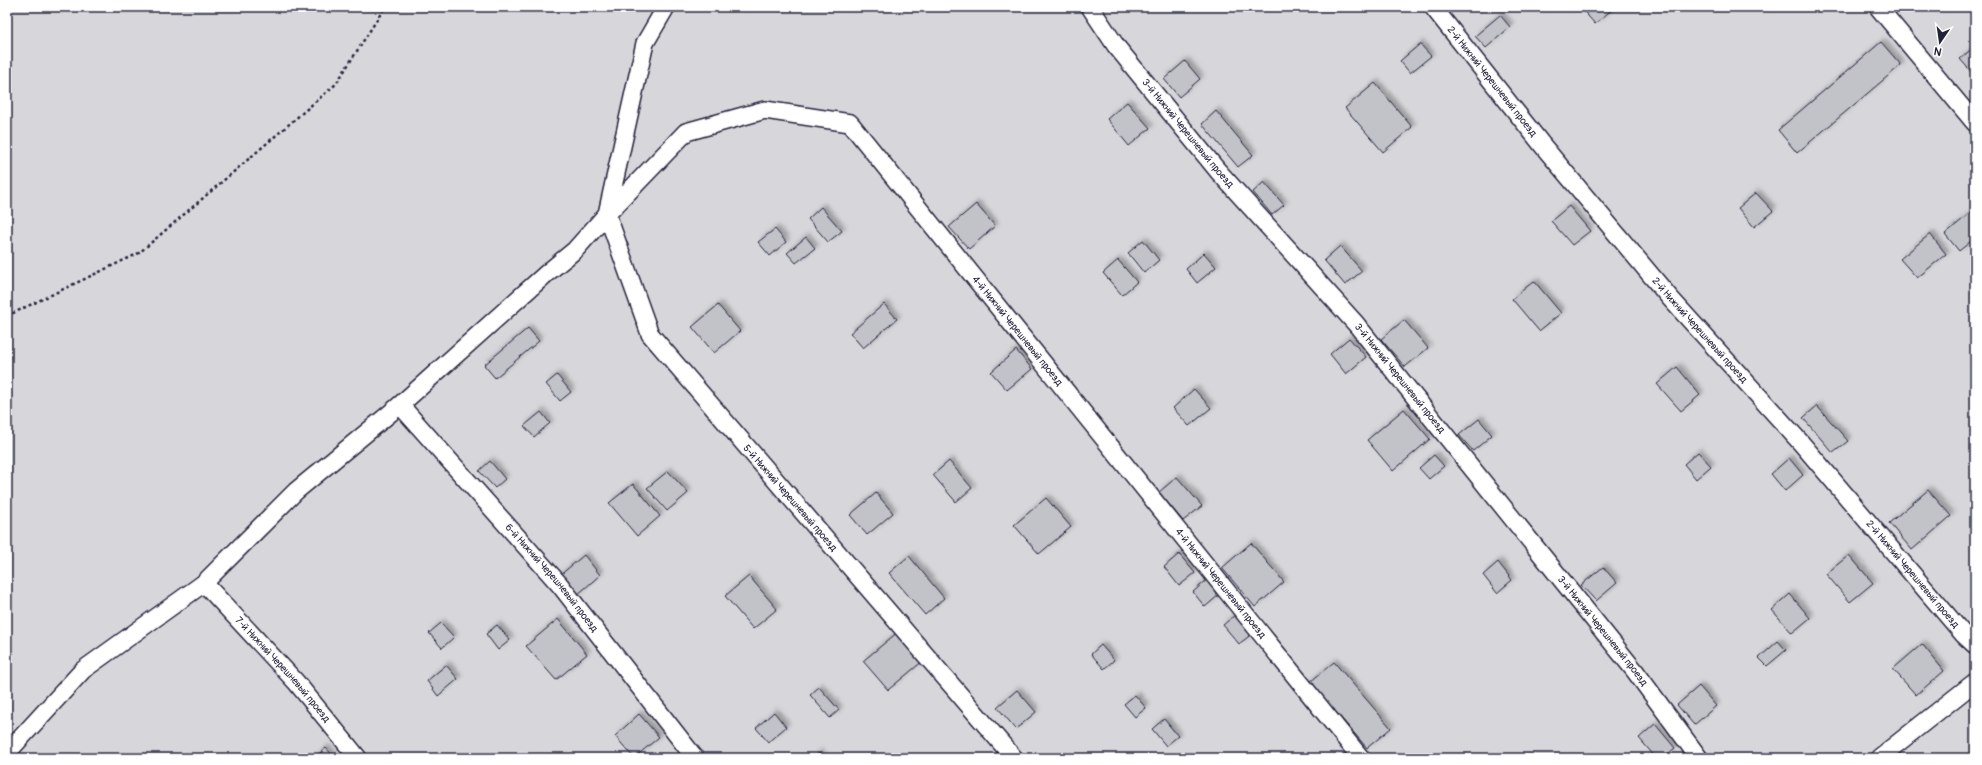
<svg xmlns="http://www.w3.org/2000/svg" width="1982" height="765" viewBox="0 0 1982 765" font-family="Pangolin,sans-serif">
	<defs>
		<filter id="shadow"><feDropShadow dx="3.5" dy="-3.5" stdDeviation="2" flood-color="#0004"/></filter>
	</defs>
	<rect width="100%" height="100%" fill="#f6f6f7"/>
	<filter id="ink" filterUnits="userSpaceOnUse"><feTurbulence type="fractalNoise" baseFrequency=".025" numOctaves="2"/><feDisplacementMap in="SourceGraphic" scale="8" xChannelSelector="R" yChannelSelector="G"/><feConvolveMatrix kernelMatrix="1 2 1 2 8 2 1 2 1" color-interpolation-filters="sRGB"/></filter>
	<g filter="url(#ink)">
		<path fill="#d7d7db" stroke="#7c7c8b" d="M7,7H1975V758H7Z"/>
		<path fill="#c2c2c9" stroke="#22223b" filter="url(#shadow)" d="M1583,7H1615L1595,24L1581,8Z
			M1500,15L1510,27L1486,48L1475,36Z
			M1881,42L1901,65L1797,153L1778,130Z
			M1420,44L1431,56L1410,73L1400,61Z
			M1975,46V72L1973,74L1960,59Z
			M1185,61L1200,79L1179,97L1164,79Z
			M1375,83L1412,127L1383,152L1345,108Z
			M1127,102L1150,128L1129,146L1107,119Z
			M1216,111L1253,155L1238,167L1202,124Z
			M1264,182L1284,205L1272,215L1253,192Z
			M1756,193L1773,211L1754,227L1738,208Z
			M976,204L995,226L969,249L949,227Z
			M1569,206L1590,231L1572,245L1551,221Z
			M821,207L842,231L828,242L808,219Z
			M1975,209V238L1959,251L1945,234Z
			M775,229L786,242L770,256L758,242Z
			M1930,234L1946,254L1917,278L1900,259Z
			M806,237L815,248L796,263L787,253Z
			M1143,240L1159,260L1144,273L1128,253Z
			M1340,246L1362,271L1345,285L1324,260Z
			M1204,253L1216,267L1197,283L1186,269Z
			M1118,260L1137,282L1122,295L1103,273Z
			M1534,281L1561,313L1539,331L1512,299Z
			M884,304L897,319L863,348L850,333Z
			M718,305L740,331L714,353L692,327Z
			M1404,320L1428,348L1405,367L1381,339Z
			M528,328L539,341L495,378L484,365Z
			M1349,338L1366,357L1346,374L1330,354Z
			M1016,350L1032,369L1007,390L991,372Z
			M1677,367L1700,395L1681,411L1657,384Z
			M557,375L571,392L560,401L546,384Z
			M1194,389L1211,408L1189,426L1173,408Z
			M1817,406L1848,441L1833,453L1803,418Z
			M1404,409L1430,439L1393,471L1367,440Z
			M541,412L550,423L534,437L524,426Z
			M1479,419L1492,435L1473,451L1459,435Z
			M1698,452L1711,466L1696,479L1684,464Z
			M1434,455L1444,466L1429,479L1419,468Z
			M1789,458L1803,475L1785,491L1771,474Z
			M490,461L505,479L495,488L479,471Z
			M949,461L972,488L956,502L933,475Z
			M668,471L688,493L667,511L647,488Z
			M1177,477L1202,506L1183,521L1159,492Z
			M633,484L660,516L637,536L609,503Z
			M1928,490L1951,516L1912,550L1889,523Z
			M876,493L893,513L867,535L850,515Z
			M1046,498L1071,527L1039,554L1014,525Z
			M1251,543L1284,582L1255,607L1222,568Z
			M1179,554L1195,573L1179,586L1164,567Z
			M584,555L600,575L576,596L559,576Z
			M1849,555L1873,583L1850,602L1826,574Z
			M909,556L944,598L925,615L889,573Z
			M1498,562L1512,580L1497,593L1483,575Z
			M1603,567L1617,583L1596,601L1581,585Z
			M749,576L777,609L753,629L725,596Z
			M1208,579L1220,594L1205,607L1193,592Z
			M1790,594L1810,618L1792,633L1772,610Z
			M1236,614L1253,633L1239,644L1223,625Z
			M558,619L587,654L556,680L526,646Z
			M441,623L454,637L442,648L429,633Z
			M497,625L510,640L498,650L486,634Z
			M899,631L924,660L888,690L863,661Z
			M1778,641L1786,650L1767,666L1759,658Z
			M1922,644L1944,671L1916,695L1893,669Z
			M1101,645L1114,660L1104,669L1091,654Z
			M1334,662L1391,728L1367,748L1310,682Z
			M446,665L458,679L438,696L427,681Z
			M1699,686L1716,706L1694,725L1677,705Z
			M819,687L839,710L830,718L810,695Z
			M1017,690L1036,712L1016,729L997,707Z
			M1135,695L1146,708L1135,717L1124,704Z
			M774,712L786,727L768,742L756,728Z
			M639,714L659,737L634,758L615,736Z
			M1164,719L1178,736L1166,746L1152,729Z
			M1655,724L1675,748L1663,758H1656L1639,738Z
			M326,748L335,758H314Z
			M819,753L824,758H813Z"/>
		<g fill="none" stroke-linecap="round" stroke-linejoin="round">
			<g stroke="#22223b" stroke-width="20">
				<g id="service">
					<path id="s1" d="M1090,7L1116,46L1218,171L1356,324L1635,671L1699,758"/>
					<path id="s2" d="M1433,7L1543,146L1670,298L1802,444L1964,635L1975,645"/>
					<path d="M1878,7L1975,123"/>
					<path id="s3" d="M400,405L560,585L695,758"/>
					<path id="s4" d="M204,583L296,682L358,758"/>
					<path d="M7,753L83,670L204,583L296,491L400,405L547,273L575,250L607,214L645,43L666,7"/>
					<path id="s5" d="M1014,758L650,334L607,214L686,132L765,110L850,123L1361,758"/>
					<path d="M1879,758L1975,682"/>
				</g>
			</g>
			<path stroke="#22223b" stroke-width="2.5" stroke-dasharray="3 3" stroke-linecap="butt" d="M7,316L139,253L336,84L385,7"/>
			<use href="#service" stroke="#fff" stroke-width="17"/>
		</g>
	</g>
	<g text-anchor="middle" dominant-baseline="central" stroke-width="3.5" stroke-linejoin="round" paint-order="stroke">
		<g font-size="10" fill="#22223b" stroke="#fff">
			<text stroke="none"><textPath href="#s2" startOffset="95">2-й Нижний Черешневый проезд</textPath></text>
			<text stroke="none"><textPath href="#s1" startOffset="160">3-й Нижний Черешневый проезд</textPath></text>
			<text stroke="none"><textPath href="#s2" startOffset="419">2-й Нижний Черешневый проезд</textPath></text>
			<text stroke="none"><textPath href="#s5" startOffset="1235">4-й Нижний Черешневый проезд</textPath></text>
			<text stroke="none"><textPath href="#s1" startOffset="484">3-й Нижний Черешневый проезд</textPath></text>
			<text transform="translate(790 498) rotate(49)">5-й Нижний Черешневый проезд</text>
			<text stroke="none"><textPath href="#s2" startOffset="743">2-й Нижний Черешневый проезд</textPath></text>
			<text stroke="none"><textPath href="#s3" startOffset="230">6-й Нижний Черешневый проезд</textPath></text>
			<text stroke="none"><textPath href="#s5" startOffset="1559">4-й Нижний Черешневый проезд</textPath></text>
			<text stroke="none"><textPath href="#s1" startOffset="808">3-й Нижний Черешневый проезд</textPath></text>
			<text stroke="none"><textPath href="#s4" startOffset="117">7-й Нижний Черешневый проезд</textPath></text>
		</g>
	</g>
	<rect width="1982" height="765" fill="none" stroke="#fff" stroke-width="24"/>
	<rect x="12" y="12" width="1958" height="741" fill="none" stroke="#22223b" stroke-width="1.5" filter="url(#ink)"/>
	<g transform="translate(1940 42) rotate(193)" stroke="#ffffff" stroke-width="3" paint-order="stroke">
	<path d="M0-3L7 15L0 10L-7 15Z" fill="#22223b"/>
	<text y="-6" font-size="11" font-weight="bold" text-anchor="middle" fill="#22223b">N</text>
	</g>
</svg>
